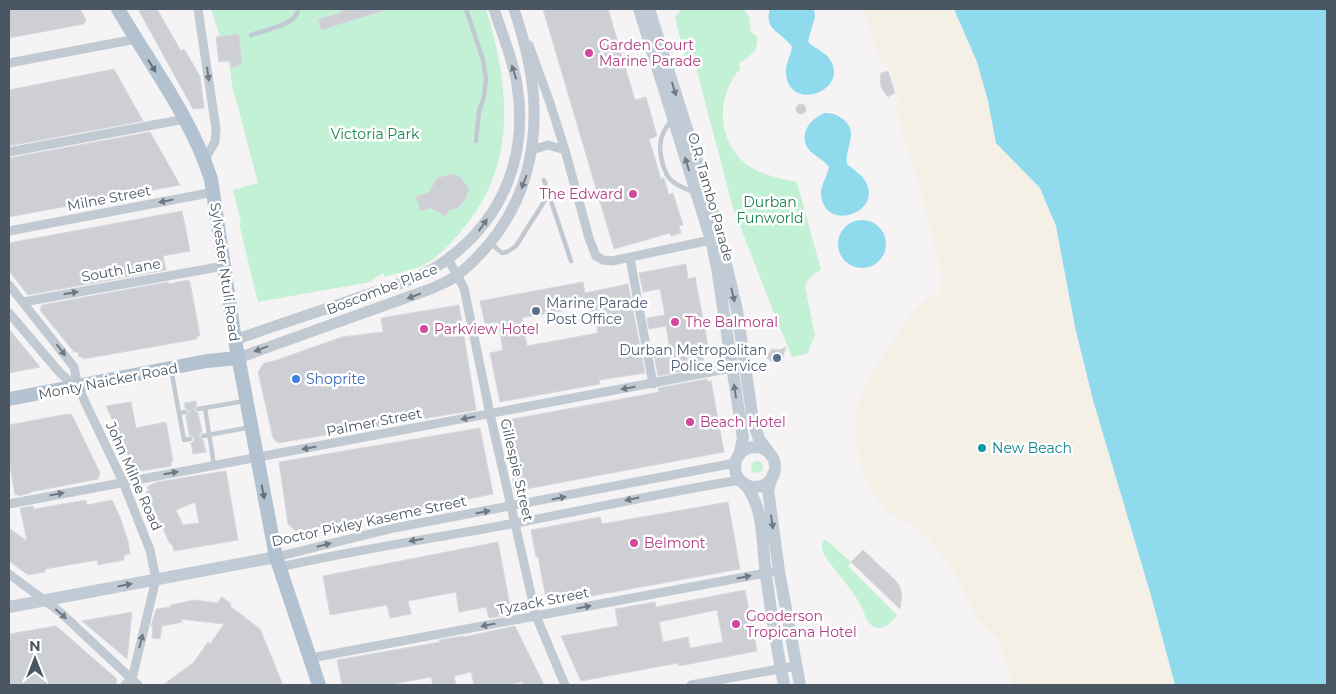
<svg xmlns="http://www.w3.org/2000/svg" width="1336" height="694" viewBox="0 0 1336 694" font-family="Montserrat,sans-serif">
	<rect width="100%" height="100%" fill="#f5f3f3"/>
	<path fill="#c3f1d5" d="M211,9H486C510,86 518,166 461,231C452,243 435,260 422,266C410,271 397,273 385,277L383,273L370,282L258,302L239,223L241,222L233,190L258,183L232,85L230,68Z
		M681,9H744L749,17L751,32L757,37C759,51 750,57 739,63L740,69C714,98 717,147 752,168C766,176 781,179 797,182L821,270C813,274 808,278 805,287L815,335L807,354L792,357L772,308L733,208L694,60L686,62L675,17Z
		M751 467a6 6 0 1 1 12 0a6 6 0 1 1-12 0Z
		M825,539L851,562L848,566L897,615C891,622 885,631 874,627C867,624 865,614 862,608C853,589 836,573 825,556C822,549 820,545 825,539Z"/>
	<path fill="#f5f0e5" d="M863,9H954L977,62L988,101L996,143L1040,188L1056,226L1075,327L1093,400L1152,599L1175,685H1013L997,638L977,619L952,568L930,540L914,527L888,512L870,490L862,470L857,445L856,416L861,395L869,377L914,309L927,298L940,296L941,273L919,186L896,110L898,97L897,92L890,69L880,61Z"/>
	<path fill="#90daee" d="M770,9H814L815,17L808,41L810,44C816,48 825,53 829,58C852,90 789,114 786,73C785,64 791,56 792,47C783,33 763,30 770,9Z
		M954,9H1327V685H1175L1152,599L1093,400L1075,327L1056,226L1040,188L996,143L988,101L977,62Z
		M825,113C833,113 837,115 843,119C860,133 844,148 847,164C852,169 860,173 864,179C886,211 827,234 821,196C820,186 827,177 829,167C824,160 816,157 810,151C797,136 809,119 825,113Z
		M838 244a24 24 0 1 1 48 0a24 24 0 1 1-48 0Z"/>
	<path fill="#cdcfd5" stroke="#d7d9de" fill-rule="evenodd" d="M9,9H80L86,20L84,24L9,38Z
		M138,9H157L181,51L184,49L200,76L204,108L193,109Z
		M346,9H382V11L321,30L318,19L341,13L340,11Z
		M543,9H608L635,100L646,97L657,136L649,139L661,179L664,178L669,195L673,193L683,225L679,226L681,233L671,236L670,233L614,249Z
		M239,34L242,64L231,68L230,61L219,62L216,37Z
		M114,69L143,121L9,146V90Z
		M888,71L895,93L888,97L881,87L880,80L881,73Z
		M796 109a5 5 0 1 1 10 0a5 5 0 1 1-10 0Z
		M150,132L180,185L9,217V158Z
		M452,174L460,177L469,189L465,200L458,208L448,211L446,216L431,208L421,211L416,197L429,192L437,178Z
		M182,211L190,251L163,256L166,270L28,295L9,271V243Z
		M686,264L688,279L695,277L709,351L702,352L705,367L658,376L654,354L670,351L666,326L649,329L647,318L665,315L660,289L643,292L639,273Z
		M188,280L190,282L200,336H196L197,339L83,359L82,357H79L78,352H74L40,310L42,305L168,282V284Z
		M583,282L585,293L628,284L645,373L599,380L600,384L500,402L490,353L503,350L498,322L485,324L480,301ZM588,306L589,312L594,311L598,333L527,346L522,318Z
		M459,305L476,410L278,443L273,438L258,372L264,363L274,361L342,337L383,332L381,318Z
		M9,329L40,367L9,373Z
		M786,347L781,363L776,360L774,363L766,357L772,349L779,350Z
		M707,379L708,382L711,381L724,452L515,491L502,421L659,392L658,388Z
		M196,401L197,405L194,410L198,413L202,432L199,436L203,440L206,452L193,454L191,443L194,441V438L189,435L186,416L189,411L185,408L184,403Z
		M131,402L136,428L166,422L173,461L171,462V466L136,472L106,406Z
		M67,414L72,415L100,473L98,479L31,492V493L18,496V494L15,495L9,461V425Z
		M480,428L493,494L298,533L288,524L279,462Z
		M226,471L238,540L174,551L172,544H170L146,492L149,491L147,487L157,482ZM195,502L199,523L183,525L176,510Z
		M86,500L87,505L112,500L120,517L128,541L130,554L124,555V560L98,565L97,560L45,569V572L28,575L9,561V528L27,541L20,508L33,506L34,509Z
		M728,502L740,569L547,604L538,556L536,557L531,530L600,517L602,524Z
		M498,542L511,611L508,612L509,615L489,618L486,607L459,612L456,592L408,601L411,614L390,618L387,605L330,615L323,576Z
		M863,550L895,580L899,585L902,594L900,609L851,562Z
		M745,590L757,651L679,666L678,663L581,681L561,636L618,626L615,609L655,602L656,607ZM717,610L723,642L690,648L688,637L663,642L659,622Z
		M222,597L231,604L230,606L260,629L283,685H163L194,662L208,642L210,644L224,624L179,619L183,622L162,626L160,639L152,638L153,627L151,626L156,609L171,607V605L194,600L217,603Z
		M132,612L127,659L82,621Z
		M56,626L117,679L116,685H9V634Z
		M515,626L544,685H523V682L504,685H474L471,672L454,676L456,685H433L431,677L388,685H342L337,660L440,642L439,640L464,636V637Z"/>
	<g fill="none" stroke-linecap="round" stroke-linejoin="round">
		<path stroke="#c1cad2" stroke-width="4.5" d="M466,9L483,60L486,79L484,97L479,111L476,141
			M251,35C264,30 298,25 298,9
			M671,121C659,135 658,147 663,165C665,170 666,175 670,179C676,186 686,189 694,192
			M544,180L571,261
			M492,243L496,248L502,253L507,252L516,246L549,194
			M171,369L179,413L185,412
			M205,408L214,465
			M198,409L245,401
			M179,413L184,440L190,439
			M203,436L251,427"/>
		<path stroke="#c1cad2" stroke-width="9" d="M198,9L216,129L215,142L205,159
			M529,45L550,103L565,150L589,238L596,256L603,260L612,261L715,239
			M9,63L136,39
			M532,150L548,145L565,150
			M9,152L185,119
			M9,231L214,192
			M630,258L653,384
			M448,259L464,288L490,414L536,616L565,685
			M9,285L74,367L78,387L123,482L150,550L156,579L132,679L125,685
			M23,302L224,266
			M9,313L61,374L77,387
			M9,504L737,367
			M276,557L394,528L735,463
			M280,567C358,549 437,538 516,523C591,509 665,492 740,480
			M9,574L60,612L138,685
			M311,658L771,572
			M691,685L796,666"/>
		<path stroke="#c1cad2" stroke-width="11" d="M235,340C276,325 318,312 360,297C390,287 424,278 449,258C505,216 528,153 517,85C514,62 501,31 494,9
			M238,358L433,288C441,284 452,280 459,274C512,230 536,174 534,106C533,73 524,39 514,9"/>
		<path stroke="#c1cbd6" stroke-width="12" d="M639,9L711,240L717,268L743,438L739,456
			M649,9L710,202L720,239L737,310L753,421L759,439L768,451
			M735 467a20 20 0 1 1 40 0a20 20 0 1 1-40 0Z
			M773,474L768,490L769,497L779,571L800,685
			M744,483C766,510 761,542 766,575C771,612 777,649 784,685
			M9,607L276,557"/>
		<path stroke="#b3c2d1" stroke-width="14" d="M118,9C150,64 191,117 211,179L235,340L276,557L319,685
			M9,399L207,361L238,358"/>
	</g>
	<defs><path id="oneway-solid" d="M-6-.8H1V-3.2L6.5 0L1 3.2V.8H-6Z" transform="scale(1.25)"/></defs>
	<g fill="#64717d">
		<use href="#oneway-solid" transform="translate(152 66) rotate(58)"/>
		<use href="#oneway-solid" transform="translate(263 492) rotate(79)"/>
	</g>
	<g fill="#6e7983">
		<use href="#oneway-solid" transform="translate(514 72) rotate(-107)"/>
		<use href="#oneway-solid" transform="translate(208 74) rotate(82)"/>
		<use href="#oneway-solid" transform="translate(524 182) rotate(111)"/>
		<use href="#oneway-solid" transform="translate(166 201) rotate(169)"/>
		<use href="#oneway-solid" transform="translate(483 225) rotate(-55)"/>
		<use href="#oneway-solid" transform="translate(71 293) rotate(-10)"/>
		<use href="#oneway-solid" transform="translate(414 296) rotate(159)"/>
		<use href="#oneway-solid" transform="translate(261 349) rotate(160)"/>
		<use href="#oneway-solid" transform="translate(61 350) rotate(52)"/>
		<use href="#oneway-solid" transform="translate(628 388) rotate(170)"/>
		<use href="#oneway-solid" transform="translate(468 418) rotate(169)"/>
		<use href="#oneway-solid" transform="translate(309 448) rotate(169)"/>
		<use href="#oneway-solid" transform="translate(171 473) rotate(-10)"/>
		<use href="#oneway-solid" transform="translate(57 494) rotate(-11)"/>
		<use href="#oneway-solid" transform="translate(559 498) rotate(-11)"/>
		<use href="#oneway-solid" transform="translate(632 499) rotate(168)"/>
		<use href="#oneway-solid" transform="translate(483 512) rotate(-11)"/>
		<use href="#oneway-solid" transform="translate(416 540) rotate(170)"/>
		<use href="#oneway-solid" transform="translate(324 545) rotate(-14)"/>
		<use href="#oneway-solid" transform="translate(744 577) rotate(-11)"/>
		<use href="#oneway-solid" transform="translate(584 607) rotate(-11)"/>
		<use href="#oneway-solid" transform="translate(61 614) rotate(41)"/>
		<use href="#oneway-solid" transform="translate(488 625) rotate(169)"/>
		<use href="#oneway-solid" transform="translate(141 641) rotate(-76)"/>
	</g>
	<g fill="#6e7984">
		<use href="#oneway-solid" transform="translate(674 89) rotate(73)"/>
		<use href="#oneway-solid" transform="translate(687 164) rotate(-107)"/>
		<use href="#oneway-solid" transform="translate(733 295) rotate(77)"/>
		<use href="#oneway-solid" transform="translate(735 391) rotate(-99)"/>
		<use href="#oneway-solid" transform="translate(772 522) rotate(82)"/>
		<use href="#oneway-solid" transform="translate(125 585) rotate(-11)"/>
	</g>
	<g fill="#d1479c" stroke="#fff" stroke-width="2">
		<circle cx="589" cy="53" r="5"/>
		<circle cx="633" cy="194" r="5"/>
		<circle cx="675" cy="322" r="5"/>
		<circle cx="424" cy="329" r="5"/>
		<circle cx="690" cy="422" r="5"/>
		<circle cx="634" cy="543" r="5"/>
		<circle cx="736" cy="624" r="5"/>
	</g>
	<g fill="#5c6f8a" stroke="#fff" stroke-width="2">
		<circle cx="536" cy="311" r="5"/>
		<circle cx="777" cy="358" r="5"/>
	</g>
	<circle fill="#3f7fe0" stroke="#fff" stroke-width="2" cx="296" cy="379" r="5"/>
	<circle fill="#0f9aa8" stroke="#fff" stroke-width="2" cx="982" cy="448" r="5"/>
	<g text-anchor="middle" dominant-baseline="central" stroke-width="5" stroke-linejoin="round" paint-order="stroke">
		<g font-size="14" fill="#b23c85" stroke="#fff" text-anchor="start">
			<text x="599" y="45">Garden Court<tspan x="599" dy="16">Marine Parade</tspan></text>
			<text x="623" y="194" text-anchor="end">The Edward</text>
			<text x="685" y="322">The Balmoral</text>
			<text x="434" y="329">Parkview Hotel</text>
			<text x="700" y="422">Beach Hotel</text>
			<text x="644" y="543">Belmont</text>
			<text x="746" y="616">Gooderson<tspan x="746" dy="16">Tropicana Hotel</tspan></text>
		</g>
		<g font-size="14" fill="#17864f" stroke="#fff">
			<text x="375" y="134">Victoria Park</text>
			<text x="770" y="202">Durban<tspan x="770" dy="16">Funworld</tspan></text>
		</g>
		<g font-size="14" fill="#4a5661" stroke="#fff">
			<text transform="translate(711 197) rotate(74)">O.R. Tambo Parade</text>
			<text transform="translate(109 198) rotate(-11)">Milne Street</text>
			<text transform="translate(121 270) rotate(-10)">South Lane</text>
			<text transform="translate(225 272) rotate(82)">Sylvester Ntuli Road</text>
			<text transform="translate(382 289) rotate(-21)">Boscombe Place</text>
			<text transform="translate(108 381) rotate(-11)">Monty Naicker Road</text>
			<text transform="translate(374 422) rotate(-11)">Palmer Street</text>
			<text transform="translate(517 470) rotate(77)">Gillespie Street</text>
			<text transform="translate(134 476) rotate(66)">John Milne Road</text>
			<text transform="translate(369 521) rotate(-12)">Doctor Pixley Kaseme Street</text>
			<text transform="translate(543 601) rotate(-11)">Tyzack Street</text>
		</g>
		<g font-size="14" fill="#4e5e75" stroke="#fff" text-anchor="start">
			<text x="546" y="303">Marine Parade<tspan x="546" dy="16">Post Office</tspan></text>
			<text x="767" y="350" text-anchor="end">Durban Metropolitan<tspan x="767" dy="16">Police Service</tspan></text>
		</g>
		<g font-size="14" fill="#366cbe" stroke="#fff" text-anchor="start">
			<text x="306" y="379">Shoprite</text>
		</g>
		<g font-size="14" fill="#0d838f" stroke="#fff" text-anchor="start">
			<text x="992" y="448">New Beach</text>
		</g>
	</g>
	<rect width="1336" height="694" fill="none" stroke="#4a5661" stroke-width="20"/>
	<g transform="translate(35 659)" stroke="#ffffff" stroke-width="4" paint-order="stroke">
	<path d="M0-4L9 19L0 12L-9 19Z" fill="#4a5661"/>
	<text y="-8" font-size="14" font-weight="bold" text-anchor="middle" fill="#4a5661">N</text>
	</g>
</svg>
